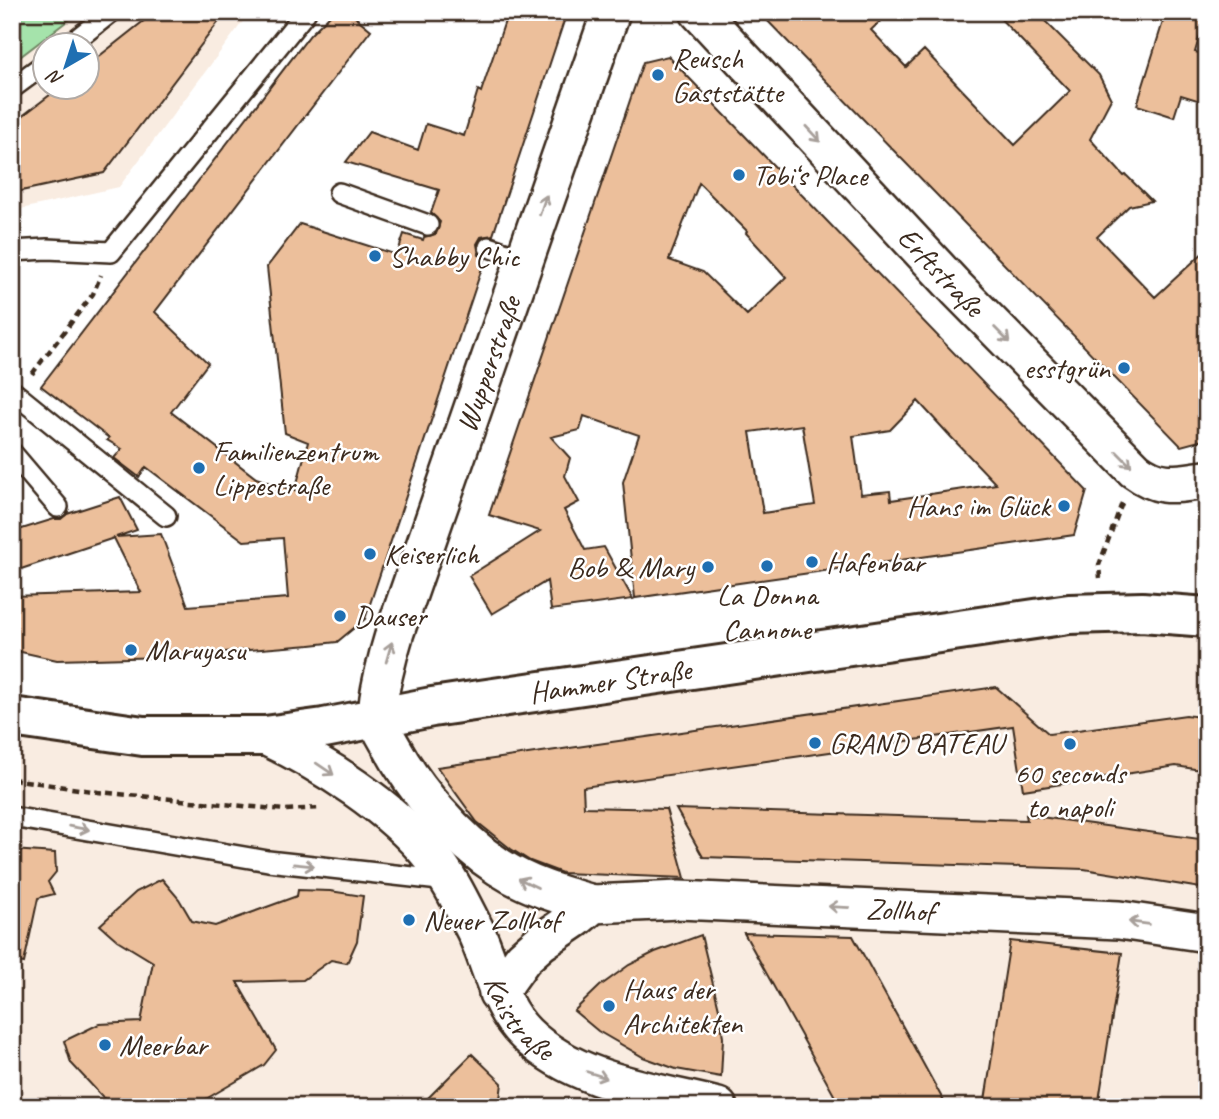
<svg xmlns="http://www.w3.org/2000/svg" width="1219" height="1119" viewBox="0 0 1219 1119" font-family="Caveat,sans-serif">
	<rect width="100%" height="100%" fill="#fff"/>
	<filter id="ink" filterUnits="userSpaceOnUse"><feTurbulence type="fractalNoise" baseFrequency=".0143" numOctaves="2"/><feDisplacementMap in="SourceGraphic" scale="14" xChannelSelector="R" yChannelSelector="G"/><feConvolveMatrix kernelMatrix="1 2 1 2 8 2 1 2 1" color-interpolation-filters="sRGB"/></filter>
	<g filter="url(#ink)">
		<path fill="#f9ece1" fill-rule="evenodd" d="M12,12H250L119,187L12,211ZM46,46H88V88H46Z
			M1110,623L1207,633V1107H12V720L144,741Z"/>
		<path fill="#a5e3ab" stroke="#708664" stroke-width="2" d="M12,12H79L12,63Z"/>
		<path fill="#ecbf9b" stroke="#3b2a1e" stroke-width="2" fill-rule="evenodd" d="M155,12H226L104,173L12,193V124L59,88H88V65Z
			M333,12H349L371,30L155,312L208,363L171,412L256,478L295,491L308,442L285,433L267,267L300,224L397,255L404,234L423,240L424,237L436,234L440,222L431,213L439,190L346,162L369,132L418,150L426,124L464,136L478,90L481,92L508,12H567L493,235L481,237L477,244L479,255L485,259L365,619L337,642L310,645L165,657L57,660L12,650V596L141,592L114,538L12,572V532L54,519H61L67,514L120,497L137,530L116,537L161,534L188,606L288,598L283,538L244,541L146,467L139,477L114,458L122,449L107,440L109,438L41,386L310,35Z
			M759,12H890L871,30L906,67L924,50L1015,145L1070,91L994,12H1036L1099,75L1111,99L1090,139L1124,176L1126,175L1152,201L1129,206L1097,237L1155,297L1207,249V439L1181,446Z
			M1166,12H1207L1195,52L1207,55V103L1181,95L1174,117L1137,105Z
			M668,56L1087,491L1074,535L635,598L623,482L639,435L584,416L580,430L551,437L570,458L565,476L579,502L564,510L585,550L604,547L633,599L551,610L547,581L492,614L469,576L540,531L489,515L643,62ZM699,183L747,231L746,233L786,277L747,315L703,272L669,260ZM918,401L951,437L996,484L891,500L890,491L861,494L853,436L890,430ZM802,425L815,505L763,513L750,432Z
			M996,687L1049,734L1186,715L1207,718V771L1176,766L1023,790L1013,726L583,787L584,807L666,809L685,878L562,873L530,861L511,849L477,822L437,767Z
			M676,809L1027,820L1026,815L1207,840V889L1084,869L703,857Z
			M12,850L55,853L56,872L48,882L54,894L38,898L24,963L12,961Z
			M162,879L179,899L192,921L215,926L297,896L298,890L330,891L363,896L357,941L347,963L331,960L303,980L237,982L276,1050L264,1065L206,1099L205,1107H112L71,1063L64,1041L99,1024L141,1022L153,962L117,940L100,925L136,892Z
			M744,933L853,936L947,1107H852L839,1104Z
			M701,935L720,1013L723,1038L721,1077L676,1069L643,1057L598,1031L574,1011L600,986L629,965L655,952Z
			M1010,941L1122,953L1098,1107H984Z
			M472,1054L502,1083L499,1107H419Z"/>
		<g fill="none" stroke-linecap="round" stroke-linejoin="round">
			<g stroke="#3b2a1e" stroke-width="24">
				<path id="service" d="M68,46L111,12
					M12,88L46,63
					M339,193L428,225
					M489,247L525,259
					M12,251L47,249L111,252L306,12
					M12,391L166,516
					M12,453L58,507
					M12,817L268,861L449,881"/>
			</g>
			<g stroke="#3b2a1e" stroke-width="42">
				<g id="minor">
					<path id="s1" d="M699,12L957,289L1135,470C1162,490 1176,483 1207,480"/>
					<path id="s2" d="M265,736C324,764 390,806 432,857C450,878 462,905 475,930C492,965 497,1006 526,1034C575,1082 654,1091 718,1107"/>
					<path id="s3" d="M593,904C560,895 528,886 499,867C456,839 414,789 390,744C386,737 380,728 378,720C374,705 390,648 395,632L611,12"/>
					<path id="s4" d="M498,993L523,958L541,942L575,919L593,904L679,900L1119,920L1207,933"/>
				</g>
			</g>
			<g stroke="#3b2a1e" stroke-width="44">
				<g id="tertiary">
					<path id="s5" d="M12,717L143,736H265L324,728L432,707L1069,614L1142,612L1207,617"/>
				</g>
			</g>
			<path stroke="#3b2a1e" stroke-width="4.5" stroke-dasharray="7 5" stroke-linecap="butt" d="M32,374L93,294L101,275
				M1100,578L1099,565L1122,503
				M12,779L98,792L285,810L321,808"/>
			<use href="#service" stroke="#fff" stroke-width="19"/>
			<use href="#minor" stroke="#fff" stroke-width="37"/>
			<use href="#tertiary" stroke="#fff" stroke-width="38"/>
		</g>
		<defs><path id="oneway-shaft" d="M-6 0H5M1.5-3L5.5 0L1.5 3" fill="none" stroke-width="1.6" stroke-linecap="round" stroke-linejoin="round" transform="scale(1.75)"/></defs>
		<g stroke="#a79f9a">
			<use href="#oneway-shaft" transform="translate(813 134) rotate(47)"/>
			<use href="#oneway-shaft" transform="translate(543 205) rotate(-71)"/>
			<use href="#oneway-shaft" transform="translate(1002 335) rotate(45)"/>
			<use href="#oneway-shaft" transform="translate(1124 459) rotate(45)"/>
			<use href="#oneway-shaft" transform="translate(389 652) rotate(-74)"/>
			<use href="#oneway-shaft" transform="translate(325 769) rotate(34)"/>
			<use href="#oneway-shaft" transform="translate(79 828) rotate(10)"/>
			<use href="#oneway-shaft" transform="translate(304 865) rotate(6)"/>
			<use href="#oneway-shaft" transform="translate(528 883) rotate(-154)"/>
			<use href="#oneway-shaft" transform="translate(839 907) rotate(-177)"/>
			<use href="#oneway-shaft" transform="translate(1139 923) rotate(-172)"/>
			<use href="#oneway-shaft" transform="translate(597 1075) rotate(18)"/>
		</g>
	</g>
	<g fill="#1f6fb2" stroke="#fff" stroke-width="2.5">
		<circle cx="658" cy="75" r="7"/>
		<circle cx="739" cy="175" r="7"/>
		<circle cx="375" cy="256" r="7"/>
		<circle cx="1124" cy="368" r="7"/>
		<circle cx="199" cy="468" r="7"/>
		<circle cx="1064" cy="506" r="7"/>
		<circle cx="370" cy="554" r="7"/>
		<circle cx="812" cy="562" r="7"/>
		<circle cx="767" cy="566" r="7"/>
		<circle cx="708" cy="567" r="7"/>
		<circle cx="340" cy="616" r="7"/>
		<circle cx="131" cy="650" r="7"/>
		<circle cx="815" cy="743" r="7"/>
		<circle cx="1070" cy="744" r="7"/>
		<circle cx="409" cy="920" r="7"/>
		<circle cx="609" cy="1006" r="7"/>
		<circle cx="105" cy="1045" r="7"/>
	</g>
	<g text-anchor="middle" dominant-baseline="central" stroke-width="5" stroke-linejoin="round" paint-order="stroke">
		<g font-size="30" fill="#3b2a1e" stroke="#fff" text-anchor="start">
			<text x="672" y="58">Reusch<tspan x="672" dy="34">Gaststätte</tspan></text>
			<text x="753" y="175">Tobi‘s Place</text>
			<text x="389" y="256">Shabby Chic</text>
			<text x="1110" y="368" text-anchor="end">esstgrün</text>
			<text x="213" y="451">Familienzentrum<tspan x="213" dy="34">Lippestraße</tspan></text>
			<text x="1050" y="506" text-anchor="end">Hans im Glück</text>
			<text x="384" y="554">Keiserlich</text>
			<text x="826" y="562">Hafenbar</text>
			<text x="694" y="567" text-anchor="end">Bob &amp; Mary</text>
			<text x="767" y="595" text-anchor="middle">La Donna<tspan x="767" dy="34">Cannone</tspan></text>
			<text x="354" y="616">Dauser</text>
			<text x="145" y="650">Maruyasu</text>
			<text x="829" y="743">GRAND BATEAU</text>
			<text x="1070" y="773" text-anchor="middle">60 seconds<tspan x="1070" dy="34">to napoli</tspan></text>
			<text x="423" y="920">Neuer Zollhof</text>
			<text x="623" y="989">Haus der<tspan x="623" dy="34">Architekten</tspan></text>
			<text x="119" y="1045">Meerbar</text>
		</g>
		<g font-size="30" fill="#3b2a1e" stroke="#fff">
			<text stroke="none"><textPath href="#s1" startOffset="355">Erftstraße</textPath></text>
			<text stroke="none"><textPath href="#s3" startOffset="668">Wupperstraße</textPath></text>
			<text stroke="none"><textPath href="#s5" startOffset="604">Hammer Straße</textPath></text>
			<text stroke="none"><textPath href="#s4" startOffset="439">Zollhof</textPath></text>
			<text stroke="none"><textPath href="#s2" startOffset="392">Kaistraße</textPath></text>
		</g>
	</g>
	<rect width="1219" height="1119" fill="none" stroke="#fff" stroke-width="42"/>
	<rect x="21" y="21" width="1177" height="1077" fill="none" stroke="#3b2a1e" stroke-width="2.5" filter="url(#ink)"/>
	<g transform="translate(66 66) rotate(219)"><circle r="33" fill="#ffffff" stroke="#b1aaa5" stroke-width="2"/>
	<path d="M0-5L12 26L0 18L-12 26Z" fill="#1f6fb2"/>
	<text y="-10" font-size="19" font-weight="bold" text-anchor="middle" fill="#3b2a1e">N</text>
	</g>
</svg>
